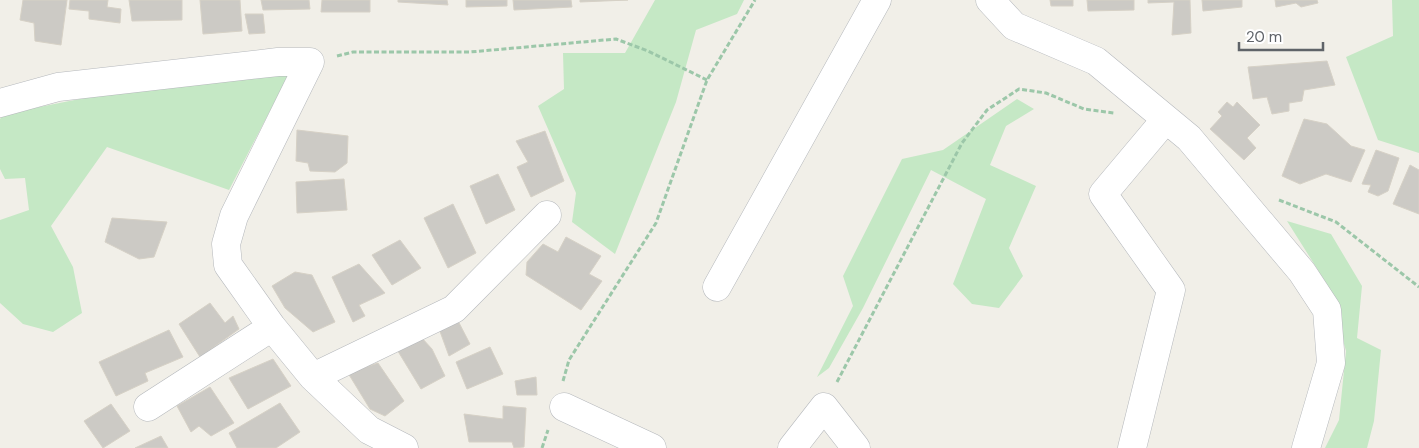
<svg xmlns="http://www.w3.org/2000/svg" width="1419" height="448" viewBox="0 0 1419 448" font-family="'DM Sans',sans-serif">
	<rect width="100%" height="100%" fill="#f1efe8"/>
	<path fill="#c5e8c5" d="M655,0H744L737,14L696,30L676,102L615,254L572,222L576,193L538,106L564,89L563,53H625Z
		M1392,0H1419V153L1378,140L1346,57L1393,36Z
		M289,74L229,190L107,147L51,226L73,267L82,313L53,332L23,324L0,303V220L29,210L25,178L5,179L0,169V119L4,114L135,88Z
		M1017,99L1034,109L1006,126L990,165L1036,186L1009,248L1023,276L999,308L972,304L953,284L986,199L931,170L863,308L829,368L817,377L853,306L843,276L902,159L943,150Z
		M1287,221L1331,234L1362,286L1357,338L1381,350L1374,421L1367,448H1325L1339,420L1346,351L1328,286Z"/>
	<path fill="#cccac5" stroke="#d6d1c6" d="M23,0H67L61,45L35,41L34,23L20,20Z
		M70,0H108L107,7L121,9L120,23L89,19V11L69,9Z
		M129,0H182V20L132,21Z
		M200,0H240L242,31L203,34Z
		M261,0H309L310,9L263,10Z
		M322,0H370V12H321Z
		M398,0H447L448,5L398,2Z
		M466,0H507V6L466,7Z
		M513,0H571L572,7L514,10Z
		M580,0H628L580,2Z
		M1050,0H1073V6H1051Z
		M1087,0H1134V10L1088,11Z
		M1148,0H1190L1191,33L1172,35L1174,2L1148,3Z
		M1202,0H1242V7L1203,11Z
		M1275,0H1317L1318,3L1301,7L1296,3L1276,7Z
		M245,14H263L265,33L249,34Z
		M1327,61L1335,85L1304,90L1302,101L1289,103V111L1272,114L1267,97L1253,99L1248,67Z
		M1227,102L1233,107L1237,102L1260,125L1247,138L1256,148L1244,160L1210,129L1222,116L1218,112Z
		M1304,119L1327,124L1351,146L1365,150L1351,182L1326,174L1300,184L1282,176Z
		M297,130L348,136L347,163L335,172L310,171L308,163L296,161Z
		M545,131L564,181L531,197L517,167L528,162L516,141Z
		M1376,150L1399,158L1388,191L1378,196L1368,192L1371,185L1362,184Z
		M1410,165L1419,170V214L1393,204Z
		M498,174L515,210L486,224L470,186Z
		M344,179L347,210L297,213L296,182Z
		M453,204L476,253L448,268L424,218Z
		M112,218L167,222L154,257L139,259L105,242Z
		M566,237L601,256L589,274L602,281L581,310L526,275L527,262L543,244L558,252Z
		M400,240L421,268L392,285L372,255Z
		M359,264L385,293L359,305L365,316L353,322L332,277Z
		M295,272L312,275L335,322L313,332L285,308L272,286Z
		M210,303L225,323L233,316L239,329L200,357L179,324Z
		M456,317L470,344L449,356L438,326Z
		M169,330L183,357L145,373L148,381L116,396L99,362Z
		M421,337L432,349L445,376L421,389L396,348Z
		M490,347L503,374L467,389L456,362Z
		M273,359L291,386L248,409L229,378Z
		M378,363L404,401L385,416L370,409L348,373Z
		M536,377L537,395H517L515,381Z
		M210,387L234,423L211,436L199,426L191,432L177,406Z
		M280,403L300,432L276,448H237L229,433Z
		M111,404L130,431L103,448L84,421Z
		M503,406L526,408L524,447L514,448L512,442H469L464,414L503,419Z
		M161,436L168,448H135Z"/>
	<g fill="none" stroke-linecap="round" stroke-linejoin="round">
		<g stroke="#b5b8bc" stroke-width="29">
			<path id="minor" d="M990,0L1014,26L1096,61L1189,138L1302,272L1327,310L1331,363L1306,448
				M0,103L58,87L278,62H310L234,216L226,244L228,265L272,327L313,377L369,430L404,448
				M717,287L877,0
				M313,377L454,309L547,215
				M148,407L272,327
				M564,407L652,448
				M792,448L824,407L856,448
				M1132,448L1171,290L1103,194L1166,119"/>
		</g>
		<path stroke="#9cc7a9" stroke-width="3" stroke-dasharray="5 2.5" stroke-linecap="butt" d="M337,56L353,52H470L616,39L648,51L707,80
			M1279,200L1336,222L1419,287
			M563,381L569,360L656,223L707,80L755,0
			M837,382L962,143L987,110L1019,89L1046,93L1084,109L1114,113
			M542,448L548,430"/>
		<use href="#minor" stroke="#fff" stroke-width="28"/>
	</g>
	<path d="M1239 42v8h84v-8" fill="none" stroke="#5f6368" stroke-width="2.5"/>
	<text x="1246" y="42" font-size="15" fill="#5f6368" stroke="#ffffff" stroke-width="4" paint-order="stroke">20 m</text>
</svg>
